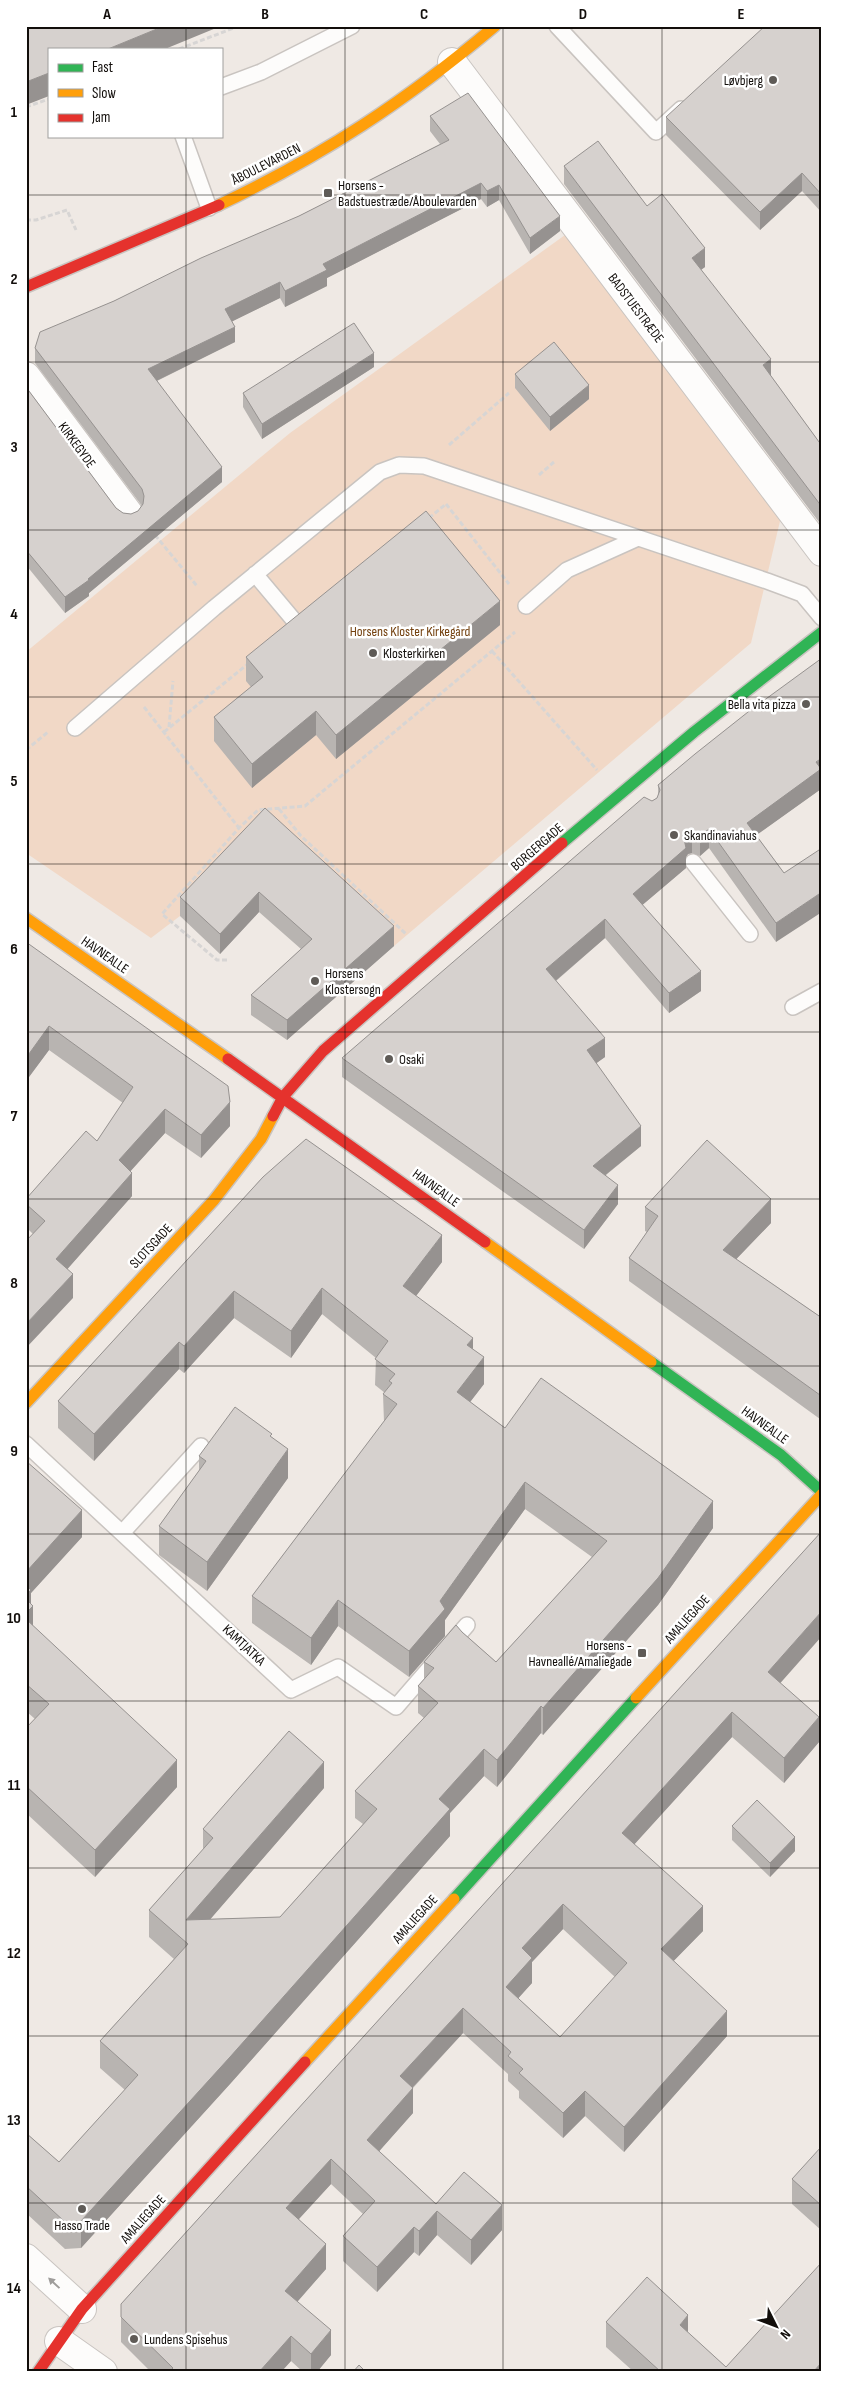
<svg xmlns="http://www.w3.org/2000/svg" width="848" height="2398" viewBox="0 0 848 2398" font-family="'Sofia Sans Condensed',sans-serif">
	<rect width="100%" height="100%" fill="#efe9e4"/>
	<path fill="#f1d8c6" d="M565,235L781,517L751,643L394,946L265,828L180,916L151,938L26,853V652L290,433Z"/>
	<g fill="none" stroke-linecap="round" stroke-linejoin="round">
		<g stroke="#c9c4c0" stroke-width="18">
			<path id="lane" d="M557,26L656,132L681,109
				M221,87L261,72L352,26
				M183,136L209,208
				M255,574L297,624
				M526,606L567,570L638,538
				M75,728L214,608L380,472L399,465L424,466L767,581L802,594L822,618
				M693,862L750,934
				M793,1007L822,991
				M26,1444L291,1690L338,1667L396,1707L467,1625
				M122,1533L201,1446"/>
		</g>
		<g stroke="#c9c4c0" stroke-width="30">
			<path id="street" d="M452,62L822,552
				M26,376L129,514
				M26,2258L82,2309
				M59,2341L103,2372"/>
		</g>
		<g stroke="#c9c4c0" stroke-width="14">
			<path id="fast" d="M562,843L694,732L822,632
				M651,1362L781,1455L822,1492
				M454,1899L636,1698"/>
		</g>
		<g stroke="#c9c4c0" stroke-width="14">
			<path id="slow" d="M219,205C324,155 406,101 495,26
				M26,918L228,1059
				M485,1242L651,1362
				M26,1403L214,1200L261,1139L273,1116
				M636,1698L822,1494
				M305,2062L454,1899"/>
		</g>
		<g stroke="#c9c4c0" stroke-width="14">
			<path id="jam" d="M26,287L219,205
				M228,1059L485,1242
				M273,1116L283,1097L323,1051L562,843
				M38,2372L82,2309L305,2062"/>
		</g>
		<path stroke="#d7d5d4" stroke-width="3" stroke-dasharray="5 2.5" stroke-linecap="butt" d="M179,49L239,26
			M26,107L49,99
			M26,220H36L67,210L76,230
			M449,445L509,393
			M539,475L554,462
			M446,504L509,584
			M429,518L446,504
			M155,535L197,586
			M492,651L597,770
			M144,707L239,828
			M169,727L173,681
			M164,732L249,663
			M26,750L48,732
			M279,809L301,836L406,934
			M227,960H217L162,914L239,828L258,810L305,806L515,632"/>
		<use href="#lane" stroke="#fdfcfb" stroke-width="15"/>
		<use href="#street" stroke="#fdfcfb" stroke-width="28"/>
		<use href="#fast" stroke="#30b455" stroke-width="11"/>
		<use href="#slow" stroke="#ff9f0a" stroke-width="11"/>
		<use href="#jam" stroke="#e5322d" stroke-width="11"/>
	</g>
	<path fill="#b8b4b1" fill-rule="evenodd" d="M822,26V213L802,191L760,230L666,135V117Z
		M430,116L560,231L530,254L499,200L487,207L481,199L327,278V286L285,307L280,298L232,321L235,342L157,381L222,482L89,593V596L65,613L26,565V387L116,508L123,513L131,514L138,511L142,506L35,363V348L114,301L299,216L440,144L430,131Z
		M564,166L647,206L705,267L701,270L771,376L822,446V526L564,184Z
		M374,367L262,439L243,407V393Z
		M515,374L589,399L550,431L515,388Z
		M500,625L336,759L316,735L252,788L214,741V717L251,687L246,681V657Z
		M822,658L821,789L756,835L784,873L776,942L709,848L700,856L692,853L688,854L686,857V868L642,905L701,991L669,1013L605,938L556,981L605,1057L596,1063L641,1146L606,1175L618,1204L584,1249L342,1077V1058L652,801L657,798L658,796V785Z
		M265,808L394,946L287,1040L251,1015V995L301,949L259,912L220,954L180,916V897Z
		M26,942L230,1126L201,1158L165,1133L130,1171L132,1196L67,1269L73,1298L33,1234L26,1227V1199L97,1141L123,1103L49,1050L26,1081Z
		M263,1177L442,1262L416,1296L473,1349L484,1384L470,1402L505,1428L713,1528L658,1605L543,1735L541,1733L497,1787L484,1776L450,1813V1836L230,2084L81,2248L65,2249L26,2213V2133L59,2162L125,2090L100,2068V2041L174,1959L149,1937V1910L203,1850V1829L324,1788L210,1919L280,1917L363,1824L355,1818V1791L424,1718L418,1713V1686L424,1679V1662L462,1632L496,1662L592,1557L525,1509L445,1620V1636L409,1677L338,1626L311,1665L252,1623V1596L384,1422L383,1394L385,1393L375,1385L376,1358L322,1314L291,1358L234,1318L184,1373L179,1369L94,1461L58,1428V1401Z
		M645,1207L771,1223L736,1259L822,1318V1419H820L629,1281V1258L647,1232L645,1231Z
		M272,1437L288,1478L207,1591L159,1555V1526L199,1471V1456Z
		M26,1461L82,1537L31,1593V1603L33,1626L177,1787L95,1877L26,1813V1728L35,1719L26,1711Z
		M822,1531L780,1683L819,1742L784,1783L732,1737L634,1844L703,1931L673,1961L727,2036L624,2152L585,2116L563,2138L519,2098V2091L508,2081V2074L463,2033L413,2088V2113L379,2151L436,2204L502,2230L471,2265L437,2235L419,2256L414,2252L377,2292L343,2261V2236L363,2214L331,2184L299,2219L326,2269L297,2301L331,2355L317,2372H303L291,2361L281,2372H151L121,2342V2304ZM563,1929L615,1977L560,2037L518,1998L532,1983V1962Z
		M732,1826L795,1851L770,1877L732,1840Z
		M822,2148V2231L792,2204V2179Z
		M606,2322L688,2333L726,2367L822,2372H634L606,2347Z"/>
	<path fill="#969290" d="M164,26H221L165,49H108Z
		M49,73V96L26,105V82Z
		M802,173V191L760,230V212Z
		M481,183V199L327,278V286L285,307V291L323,264Z
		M499,185V200L487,207V191Z
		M560,216V231L530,254V238Z
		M705,248V267L692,276V258Z
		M280,282V298L225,325V309Z
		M235,327V342L148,385V369Z
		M374,353V367L262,439V424Z
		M771,359V378L763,365Z
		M589,385V399L550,431V417Z
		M222,467V482L89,593V596L65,613V597Z
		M500,601V625L336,759V735Z
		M316,711V735L252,788V764Z
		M822,758L821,789L747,842V823Z
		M709,829V848L700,856V836Z
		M692,833V853L688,854L686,857V868L633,913V894L688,835Z
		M259,892V912L220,954V934Z
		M822,892V912L776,942V923Z
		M605,919V938L546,989V969Z
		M394,926V946L287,1040V1020Z
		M701,971V991L669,1013V993Z
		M49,1026V1050L26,1081V1058Z
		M605,1038V1057L587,1070V1050Z
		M230,1102V1126L201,1158V1135Z
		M165,1109V1133L119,1184V1160Z
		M641,1126V1146L593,1185V1166Z
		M132,1173V1196L56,1282V1259Z
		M618,1185V1204L584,1249V1230Z
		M771,1199V1223L723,1273V1250Z
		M442,1235V1262L403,1313V1286Z
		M73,1274V1298L26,1348V1324Z
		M322,1288V1314L291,1358V1331Z
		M234,1291V1318L184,1373V1346Z
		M473,1338V1365L467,1345Z
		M179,1342V1369L94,1461V1434Z
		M484,1357V1384L457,1419V1392Z
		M288,1449V1478L207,1591V1562Z
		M525,1482V1509L445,1620V1636L409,1677V1651L440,1601Z
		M713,1501V1528L658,1605L543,1735V1708Z
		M82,1510V1537L31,1593V1608L33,1606V1632L26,1640V1572Z
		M338,1600V1626L311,1665V1638Z
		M822,1611V1636L768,1697V1672Z
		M541,1706V1733L497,1787V1760Z
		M732,1712V1737L622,1858V1833Z
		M819,1717V1742L784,1783V1758Z
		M484,1749V1776L450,1813V1836L230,2084L81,2248V2221L439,1799Z
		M177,1760V1787L95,1877V1850Z
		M324,1762V1788L188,1945L186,1920Z
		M795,1837V1851L770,1877V1863Z
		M563,1904V1929L532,1962V1983L506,2012V1987L522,1948Z
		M703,1906V1931L661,1974V1949Z
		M463,2008V2033L400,2101V2076Z
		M727,2011V2036L624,2152V2127Z
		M413,2088V2113L367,2165V2140Z
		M585,2091V2116L563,2138V2113Z
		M331,2159V2184L286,2233V2208Z
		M502,2205V2230L471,2265V2240Z
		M437,2211V2235L419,2256V2231Z
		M414,2227V2252L377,2292V2267Z
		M326,2244V2269L285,2316V2291Z
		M688,2315V2340L680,2325Z
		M331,2330V2355L317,2372H311V2354Z
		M291,2336V2361L281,2372H259Z
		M822,2362V2372H813Z"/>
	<path fill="#d6d1ce" stroke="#969290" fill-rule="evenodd" d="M26,26H164L108,49H49V73L26,82Z
		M765,26H822V195L802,173L760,212L666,117Z
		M468,93L560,216L530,238L499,185L487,191L481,183L323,264L327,270L285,291L280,282L225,309L235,327L148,369L222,467L88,579L89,580L65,597L26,550V387L116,508L123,513L131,514L138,511L143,504L144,496L142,489L35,348L40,332L114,301L201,258L299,216L449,140L430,116Z
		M598,141L647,206L662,194L705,248L692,258L771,359L763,365L822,446V507L564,166Z
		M354,323L374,353L262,424L243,393Z
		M554,342L589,385L550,417L515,374Z
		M426,511L500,601L336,735L316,711L252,764L214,717L263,677L246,657Z
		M822,658V758L816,762L821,769L747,823L784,873L822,848V892L776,923L709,829L700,836L692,833L688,835L684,839L686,848L633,894L701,971L669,993L605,919L546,969L605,1038L587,1050L641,1126L593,1166L618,1185L584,1230L342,1058L644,797L652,801L657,798L660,790L658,785L695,754L748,712Z
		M265,808L394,926L287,1020L251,995L312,939L259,892L220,934L180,897Z
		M26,942L228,1086L230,1102L201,1135L165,1109L119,1160L132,1173L56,1259L73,1274L26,1324V1241L45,1221L26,1204V1199L86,1131L97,1141L133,1087L49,1026L26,1058Z
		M306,1139L442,1235L403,1286L473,1338L467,1345L484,1357L457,1392L505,1428L541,1378L713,1501L658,1578L543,1708L541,1706L497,1760L484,1749L439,1799L450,1809L230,2057L81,2221L65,2222L26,2186V2133L59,2162L138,2075L100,2041L188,1944L149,1910L213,1838L203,1829L289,1731L324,1762L186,1920L280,1917L377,1809L355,1791L438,1703L418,1686L434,1668L424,1662L456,1625L462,1632L496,1662L607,1541L525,1482L440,1601L445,1609L409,1651L338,1600L311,1638L252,1596L397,1404L383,1394L392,1383L389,1381L395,1374L375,1359L388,1341L322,1288L291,1331L234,1291L184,1346L179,1342L94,1434L58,1401L263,1177Z
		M707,1140L771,1199L723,1250L822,1318V1395H820L629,1258L658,1216L645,1207Z
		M235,1407L272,1434L270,1436L288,1449L207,1562L159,1526L206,1461L199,1456Z
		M26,1461L82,1510L26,1572Z
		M822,1531V1611L768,1672L819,1717L784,1758L732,1712L622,1833L703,1906L661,1949L727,2011L624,2127L585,2091L563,2113L519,2073L523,2069L508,2056L511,2052L463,2008L400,2076L413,2088L367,2140L436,2204L464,2172L502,2205L471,2240L437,2211L419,2231L414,2227L377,2267L343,2236L375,2201L331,2159L286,2208L326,2244L285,2291L331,2330L311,2354L291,2336L259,2372H169L173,2368L121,2317V2304ZM563,1904L627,1963L560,2037L506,1987L532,1958L522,1948Z
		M26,1585L31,1590L26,1595Z
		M26,1599L33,1606L26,1613Z
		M26,1619L177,1760L95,1850L26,1786V1728L49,1704L26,1684Z
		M757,1800L795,1837L770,1863L732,1826Z
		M821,2147L822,2148V2206L792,2179Z
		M822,2262V2362L813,2372H661L606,2322L647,2277L688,2315L680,2325L726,2367Z
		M359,2365L366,2372H353Z"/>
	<defs><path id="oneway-solid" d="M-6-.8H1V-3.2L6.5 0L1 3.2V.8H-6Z" transform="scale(1.25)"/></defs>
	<use fill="#9f9d9b" href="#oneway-solid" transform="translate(54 2283) rotate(-137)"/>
	<path fill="none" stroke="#120e0b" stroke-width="1" stroke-opacity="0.55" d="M186,26V49M345,26V2372M503,26V2372M662,26V2372M186,136V2372M26,195H822M26,362H822M26,530H822M26,697H822M26,864H822M26,1032H822M26,1199H822M26,1366H822M26,1534H822M26,1701H822M26,1868H822M26,2036H822M26,2203H822"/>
	<g fill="#5f5b57" stroke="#fff" stroke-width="2">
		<circle cx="773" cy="80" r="5"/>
		<rect x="323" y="188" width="10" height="10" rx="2.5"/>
		<circle cx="373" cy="653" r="5"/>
		<circle cx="806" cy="704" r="5"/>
		<circle cx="674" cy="835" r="5"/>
		<circle cx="315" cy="981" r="5"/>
		<circle cx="389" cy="1059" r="5"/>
		<rect x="637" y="1648" width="10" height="10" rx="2.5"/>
		<circle cx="82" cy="2209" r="5"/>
		<circle cx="134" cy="2339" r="5"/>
	</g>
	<g text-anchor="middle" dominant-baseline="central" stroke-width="5" stroke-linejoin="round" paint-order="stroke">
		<g font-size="14" fill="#120e0b" stroke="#fff" text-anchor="start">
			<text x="763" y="80" text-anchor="end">Løvbjerg</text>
			<text x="338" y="185">Horsens -<tspan x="338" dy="16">Badstuestræde/Åboulevarden</tspan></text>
			<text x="383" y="653">Klosterkirken</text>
			<text x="796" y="704" text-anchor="end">Bella vita pizza</text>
			<text x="684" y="835">Skandinaviahus</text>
			<text x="325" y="973">Horsens<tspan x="325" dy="16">Klostersogn</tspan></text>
			<text x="399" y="1059">Osaki</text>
			<text x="632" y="1645" text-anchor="end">Horsens -<tspan x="632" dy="16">Havneallé/Amaliegade</tspan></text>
			<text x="82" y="2225" text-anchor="middle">Hasso Trade</text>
			<text x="144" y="2339">Lundens Spisehus</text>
		</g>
		<g font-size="14" fill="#120e0b" stroke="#fff">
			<text transform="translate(266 164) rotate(-27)">ÅBOULEVARDEN</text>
			<text transform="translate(636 308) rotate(53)">BADSTUESTRÆDE</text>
			<text transform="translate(77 445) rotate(54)">KIRKEGYDE</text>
			<text transform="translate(537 847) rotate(-41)">BORGERGADE</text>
			<text transform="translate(105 955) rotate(35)">HAVNEALLE</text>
			<text transform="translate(436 1188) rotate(36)">HAVNEALLE</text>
			<text transform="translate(151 1246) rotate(-47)">SLOTSGADE</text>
			<text transform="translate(765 1425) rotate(36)">HAVNEALLE</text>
			<text transform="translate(687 1619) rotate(-48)">AMALIEGADE</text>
			<text transform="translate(244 1645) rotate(43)">KAMTJATKA</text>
			<text transform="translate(415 1919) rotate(-48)">AMALIEGADE</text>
			<text transform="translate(143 2219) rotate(-48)">AMALIEGADE</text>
		</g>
		<g font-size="14" fill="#73400e" stroke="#fff">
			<text x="410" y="631">Horsens Kloster Kirkegård</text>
		</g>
	</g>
	<rect width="848" height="2398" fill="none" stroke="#ffffff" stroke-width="55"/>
	<rect x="48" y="48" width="175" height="90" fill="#ffffff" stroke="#a09f9d"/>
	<rect x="58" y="64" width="25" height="8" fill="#30b455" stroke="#a09f9d"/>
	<text x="92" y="72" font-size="15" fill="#120e0b">Fast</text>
	<rect x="58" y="89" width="25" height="8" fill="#ff9f0a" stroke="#a09f9d"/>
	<text x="92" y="98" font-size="15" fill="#120e0b">Slow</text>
	<rect x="58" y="114" width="25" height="8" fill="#e5322d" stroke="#a09f9d"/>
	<text x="92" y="122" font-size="15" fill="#120e0b">Jam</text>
	<g transform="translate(776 2326) rotate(132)" stroke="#ffffff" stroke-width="4" paint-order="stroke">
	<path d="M0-4L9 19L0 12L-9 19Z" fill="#120e0b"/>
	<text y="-8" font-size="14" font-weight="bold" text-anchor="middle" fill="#120e0b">N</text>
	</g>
	<rect x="28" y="28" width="792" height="2342" fill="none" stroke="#120e0b" stroke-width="2"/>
	<g font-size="16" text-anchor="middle" font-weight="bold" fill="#120e0b">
		<text x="107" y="19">A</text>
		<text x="265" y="19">B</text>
		<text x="424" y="19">C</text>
		<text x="583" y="19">D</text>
		<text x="741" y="19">E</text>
		<text x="14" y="117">1</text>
		<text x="14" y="284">2</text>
		<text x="14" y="452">3</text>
		<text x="14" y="619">4</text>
		<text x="14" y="786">5</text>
		<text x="14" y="954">6</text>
		<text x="14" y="1121">7</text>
		<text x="14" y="1288">8</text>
		<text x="14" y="1456">9</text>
		<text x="14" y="1623">10</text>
		<text x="14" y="1790">11</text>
		<text x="14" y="1958">12</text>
		<text x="14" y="2125">13</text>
		<text x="14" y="2293">14</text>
	</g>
</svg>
